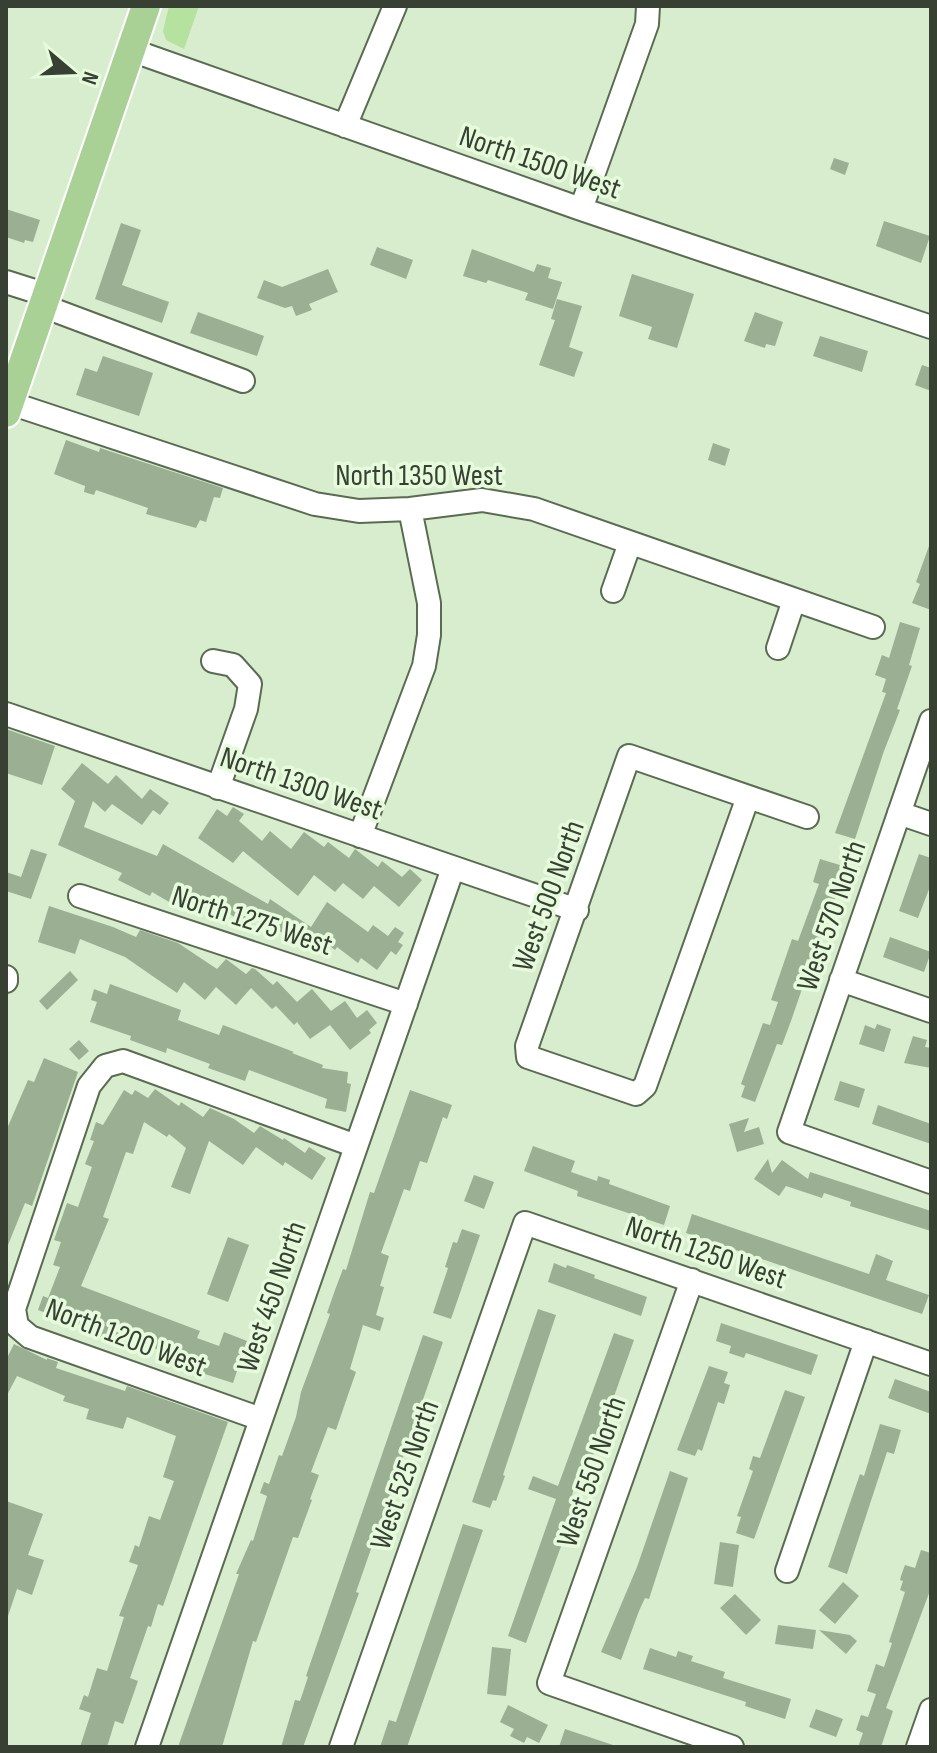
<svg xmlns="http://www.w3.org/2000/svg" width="937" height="1753" viewBox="0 0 937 1753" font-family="'Sofia Sans Condensed',sans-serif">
	<rect width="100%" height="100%" fill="#d8edce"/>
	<path fill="#b5e29f" d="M169,6H199L184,49L166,40L163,31Z"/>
	<path fill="#9baf92" d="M834,158L849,163L845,175L830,169Z
		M6,209L40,220L33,242L25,240L24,243L6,237Z
		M884,221L930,236L921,263L876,246Z
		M121,223L141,230L122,285L169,302L162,323L95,299Z
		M377,247L413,260L406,279L370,265Z
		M472,249L534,272L537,264L551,268L548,278L562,282L553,309L525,300L528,293L488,280L486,283L463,276Z
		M328,269L338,292L309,304L312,310L296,316L292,306L285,308L257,298L264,280L282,287Z
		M632,274L694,294L677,348L648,339L652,327L619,316Z
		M557,299L582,306L569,347L583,352L574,377L539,365L555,320L551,319Z
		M198,312L264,336L257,356L190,333Z
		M755,312L783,322L775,346L766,344L765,348L744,341Z
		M820,336L868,351L862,372L813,356Z
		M103,356L153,373L139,416L76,395L85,368L97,372Z
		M922,365L931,368V391L915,385Z
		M66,440L99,452L100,448L223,488L220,498L214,497L206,522L200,520L196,528L146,514L148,508L96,490L94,495L84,492L85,486L54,474Z
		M713,443L730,449L725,466L708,460Z
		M929,546H931V610L912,603L920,584L916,582Z
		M900,622L920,628L909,665L912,666L897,709L900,710L884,751L855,839L835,833L886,693L882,692L886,679L875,675L882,655L889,658Z
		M6,729L55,746L42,785L6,773Z
		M82,763L108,784L116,775L142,799L150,789L169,803L160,815L153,810L142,825L112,804L105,812L93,801L84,827L157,856L163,844L268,904L270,899L311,927L327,902L368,932L373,925L388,936L395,927L404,933L398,942L403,945L396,955L391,951L377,970L361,958L358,963L337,947L335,950L314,934L303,948L259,916L250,928L230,914L227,917L207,904L204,909L181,896L176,906L152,892L150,896L118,880L122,873L58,845L75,801L61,789Z
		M233,807L244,814L239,821L262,841L270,831L291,849L304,832L324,847L328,842L349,858L355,849L378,867L382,861L402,877L410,869L422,880L399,907L374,886L363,899L343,883L335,892L314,875L298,896L243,851L233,863L198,838L217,809L227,816Z
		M31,849L47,854L31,899L6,891V872L21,877Z
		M919,854L931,858V884L918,918L899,911Z
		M820,859L843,866L833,906L813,961L807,959L798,987L802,989L791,1021L782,1045L777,1044L755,1102L741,1097L745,1086L741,1084L763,1023L770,1025L778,1002L771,1000L792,939L798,941L819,884L813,882Z
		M49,906L113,927L136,937L140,930L178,943L217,969L226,959L246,974L252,968L255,969L273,985L277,981L297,1002L312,989L331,1011L345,1001L357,1018L367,1010L377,1023L369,1030L371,1033L350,1050L330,1025L310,1039L297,1022L294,1025L276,1006L272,1009L251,988L236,1005L216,987L205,1000L184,982L177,993L125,957L80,939L75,954L38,942Z
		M890,937L931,952L924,972L883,957Z
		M70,971L78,980L47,1010L39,1001Z
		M110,984L181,1010L178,1020L219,1035L223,1025L294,1052L292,1053L323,1065L322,1068L348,1072L347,1083L351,1084L346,1112L325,1108L327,1099L249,1070L245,1081L208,1068L210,1064L167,1048L166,1053L130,1040L131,1036L90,1022L97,1002L91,1000L94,989L107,994Z
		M877,1024L891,1029L884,1052L859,1044L865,1025L875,1029Z
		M913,1036L927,1040L925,1047L931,1048V1068L904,1063Z
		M79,1040L89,1051L79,1060L69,1049Z
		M44,1058L78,1072L32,1206L25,1203L6,1250V1131L28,1080L34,1082Z
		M840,1081L865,1089L859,1108L834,1100Z
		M155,1089L179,1106L181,1102L203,1117L210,1108L234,1119L254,1133L260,1126L283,1140L284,1138L305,1153L309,1147L326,1158L312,1180L285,1162L283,1166L256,1147L243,1165L209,1141L190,1194L171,1187L186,1148L169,1134L167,1137L144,1122L133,1154L126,1152L103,1217L109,1219L81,1286L200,1331L197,1338L219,1346L224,1332L247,1341L233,1383L170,1363L173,1355L137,1342L134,1350L100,1337L101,1333L38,1310L43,1296L48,1298L60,1267L53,1265L61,1242L54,1240L67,1203L78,1207L92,1167L85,1164L94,1141L90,1140L96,1122L103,1125L124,1090L132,1095L135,1090L148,1098Z
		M410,1090L452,1105L447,1119L443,1117L427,1163L420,1161L410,1191L404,1189L381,1253L389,1256L380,1286L384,1287L376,1315L384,1318L380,1331L363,1325L350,1369L356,1372L350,1389L336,1430L328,1427L311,1472L319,1475L310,1499L312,1500L298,1538L293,1537L256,1642L253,1641L222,1747H178L239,1574H236L251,1540L253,1541L267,1496L260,1493L264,1482L269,1484L279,1455L282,1456L296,1417L301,1392L330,1314L327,1313L335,1290L343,1269L346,1270L370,1192L374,1193Z
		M878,1105L931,1124V1144L872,1124Z
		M749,1118L744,1132L759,1127L764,1144L737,1152L729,1124Z
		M533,1146L575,1161L571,1172L597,1181L598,1176L610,1180L609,1184L670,1206L664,1225L577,1196L578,1191L524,1171Z
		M768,1159L772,1173L782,1160L808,1179L810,1172L931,1211V1231L850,1206L851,1202L824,1193L822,1198L786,1186L779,1196L754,1179Z
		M474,1175L494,1182L484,1209L464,1201Z
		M692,1214L869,1274L876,1254L893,1261L886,1280L929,1295L922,1314L686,1233Z
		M462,1229L480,1235L451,1319L433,1313L448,1268L445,1267L453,1242L457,1243Z
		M228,1237L249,1245L228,1302L207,1294Z
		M554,1263L566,1268L567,1265L595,1275L594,1278L647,1297L641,1316L548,1282Z
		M538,1309L556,1315L503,1475L505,1476L496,1501L493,1500L490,1508L472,1502Z
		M721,1323L818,1355L811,1375L746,1353L744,1358L729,1353L731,1346L716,1341Z
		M614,1333L634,1340L584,1481L577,1478L570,1502L576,1505L526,1643L508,1636L556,1499L528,1489L533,1476L558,1486Z
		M423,1335L443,1342L356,1592L359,1593L303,1747H281L295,1700L300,1701L308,1677L306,1676Z
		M14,1344L47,1360V1358L58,1362L56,1368L125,1391L127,1386L228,1422L163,1606L158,1604L151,1627L148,1626L130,1678L138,1681L123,1724L115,1721L107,1747H80L91,1713L79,1709L84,1695L88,1697L97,1668L107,1671L124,1617L119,1616L138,1565L129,1562L135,1545L139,1547L149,1516L160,1520L174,1481L163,1477L176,1436L127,1417L123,1429L86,1419L89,1409L63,1401L65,1396L17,1376L6,1397V1360Z
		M709,1366L728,1372L724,1383L730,1385L724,1404L718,1402L702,1451L698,1449L695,1456L677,1450Z
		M895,1379L931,1392V1414L888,1398Z
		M785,1390L805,1397L754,1539L736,1533L741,1517L737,1516L753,1471L749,1469L753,1456L760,1458Z
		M880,1424L901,1430L894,1454L887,1452L847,1574L828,1567L860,1474L864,1476Z
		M670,1471L688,1478L649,1599L645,1598L639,1611L621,1660L601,1652L637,1567Z
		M6,1501L43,1514L28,1555L44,1560L32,1595L17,1589L8,1616Z
		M463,1524L483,1530L407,1747H380L389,1720L396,1722Z
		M720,1542L739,1545L733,1587L714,1584Z
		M921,1550L931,1553V1588L886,1708L893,1711L881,1747H858L863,1733L856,1730L861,1715L868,1717L876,1694L867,1691L876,1664L884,1667L892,1643L889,1642L905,1592L900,1590L903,1581L900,1580L901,1576L905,1565L915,1568Z
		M843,1582L859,1596L835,1624L819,1610Z
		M735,1594L761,1620L746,1635L720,1608Z
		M778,1625L816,1630L813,1649L775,1644Z
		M819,1630L850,1635L857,1641L846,1654Z
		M492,1647L511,1649L506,1696L487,1694Z
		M650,1648L676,1657L678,1651L693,1656L691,1661L725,1672L723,1678L791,1699L785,1719L745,1706L746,1702L643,1669Z
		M508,1705L548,1725L539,1743L527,1737L524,1743L510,1736L514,1729L500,1722Z
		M816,1709L843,1719L836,1737L809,1727Z
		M565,1729L613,1745L612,1747H559Z"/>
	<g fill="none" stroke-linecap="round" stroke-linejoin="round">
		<g stroke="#596b50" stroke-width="26">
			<path id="minor" d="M131,50L581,209L931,327
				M345,126L395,6
				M581,209L647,24L648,6
				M6,282L47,295
				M43,306L243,381
				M10,403L315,504L359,511L410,509L482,500L534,509L873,627
				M613,591L630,543
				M778,648L794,600
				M213,661L233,665L250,684L246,709L218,788
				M6,714L577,910
				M931,721L789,1132L931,1182
				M748,797L645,1086L636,1094L528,1057L527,1046L629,756L807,817
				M899,813L931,824
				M360,836L424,666L429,635V603L410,509
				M80,896L406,1004
				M6,977V981
				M841,980L931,1011
				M692,1280L549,1683L732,1747
				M261,1419L30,1337L17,1326L14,1309L89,1086L105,1066L123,1061L356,1146
				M787,1571L866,1341
				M147,1747L453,868
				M341,1747L525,1223L931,1364
				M918,1747L931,1710"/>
		</g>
		<g stroke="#fff" stroke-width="32">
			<path id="major" d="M6,413L146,6"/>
		</g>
		<use href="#minor" stroke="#fff" stroke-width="22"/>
		<use href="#major" stroke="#aad195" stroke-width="28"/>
	</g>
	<g text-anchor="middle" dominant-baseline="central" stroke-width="7" stroke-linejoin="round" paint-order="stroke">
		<g font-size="30" fill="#374033" stroke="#e5fbdc">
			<text transform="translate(540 163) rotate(19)">North 1500 West</text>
			<text x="419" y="476">North 1350 West</text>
			<text transform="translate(301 784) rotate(19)">North 1300 West</text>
			<text transform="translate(549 896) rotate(-70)">West 500 North</text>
			<text transform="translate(832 916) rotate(-71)">West 570 North</text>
			<text transform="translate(252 921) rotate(18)">North 1275 West</text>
			<text transform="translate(706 1253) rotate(19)">North 1250 West</text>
			<text transform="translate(272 1297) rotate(-71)">West 450 North</text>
			<text transform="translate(126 1338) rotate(21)">North 1200 West</text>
			<text transform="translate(592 1472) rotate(-71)">West 550 North</text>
			<text transform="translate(405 1475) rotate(-71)">West 525 North</text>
		</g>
	</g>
	<rect width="937" height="1753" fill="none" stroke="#374033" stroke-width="16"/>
	<g transform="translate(72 72) rotate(109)" stroke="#e5fbdc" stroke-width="6" paint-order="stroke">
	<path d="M0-6L14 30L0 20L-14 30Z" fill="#374033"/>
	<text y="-12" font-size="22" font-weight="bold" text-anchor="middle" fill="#374033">N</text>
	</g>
</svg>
